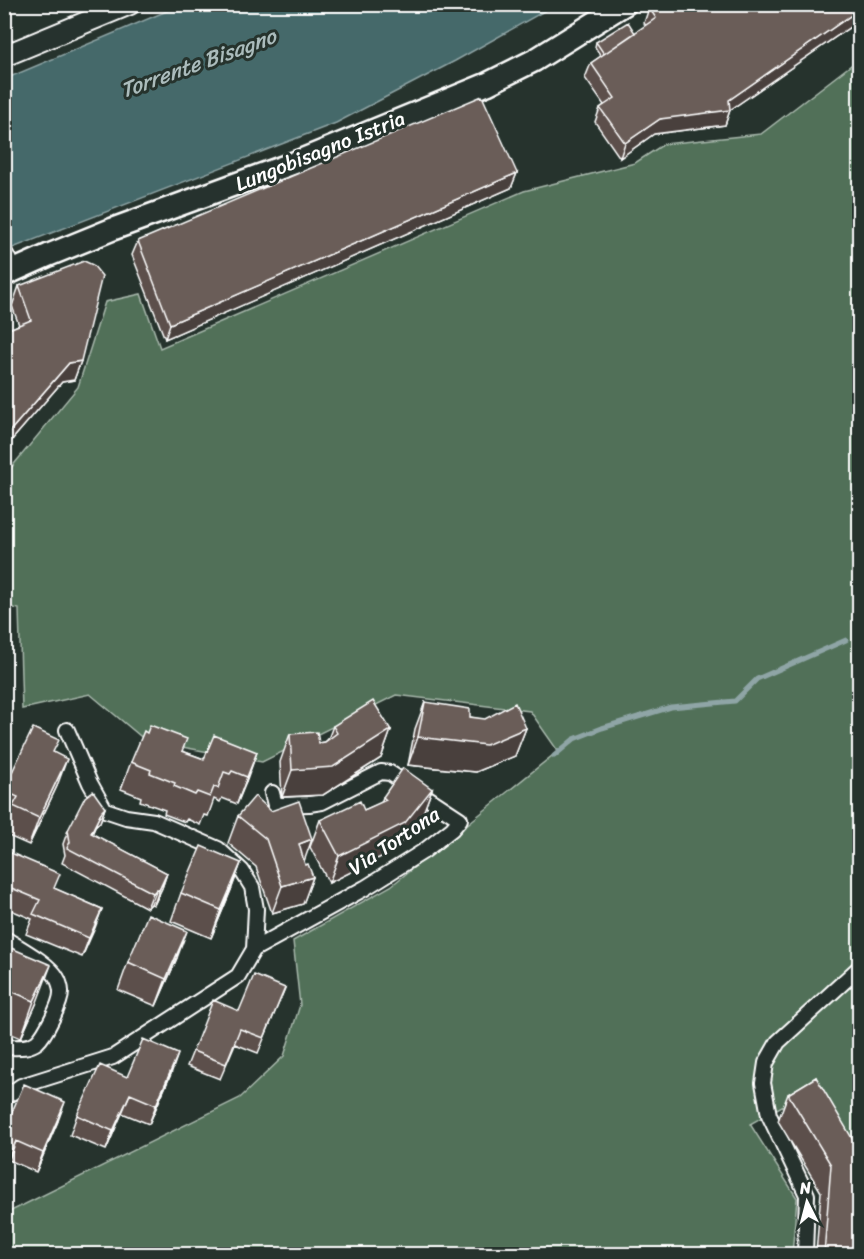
<svg xmlns="http://www.w3.org/2000/svg" width="864" height="1259" viewBox="0 0 864 1259" font-family="Sriracha,sans-serif">
	<rect width="100%" height="100%" fill="#26332d"/>
	<filter id="ink" filterUnits="userSpaceOnUse"><feTurbulence type="fractalNoise" baseFrequency=".0167" numOctaves="2"/><feDisplacementMap in="SourceGraphic" scale="12" xChannelSelector="R" yChannelSelector="G"/><feConvolveMatrix kernelMatrix="1 2 1 2 8 2 1 2 1" color-interpolation-filters="sRGB"/></filter>
	<g filter="url(#ink)">
		<path fill="#517059" stroke="#a8b8ac" stroke-width="1.5" d="M859,59V1176L809,1091L750,1124L797,1198L792,1254H5V1214L240,1098L284,1056L300,1005L293,941L391,886L558,751L530,711L396,695L262,762L145,740L90,694L22,709L19,609L5,606V475L78,387L105,302L141,294L160,348L524,191L635,163L664,144L761,134Z"/>
		<path fill="#45696a" stroke="#8fa5a6" stroke-width="1.5" d="M181,5H555L455,61L336,123L5,251V79Z"/>
		<g fill="none" stroke-linecap="round" stroke-linejoin="round">
			<path stroke="#8fa5a6" stroke-width="5" d="M554,756L574,739L602,728L671,707L735,701L757,679L846,640"/>
			<g stroke="#fff" stroke-width="18">
				<path id="street" d="M4,938C18,947 50,964 57,978C59,981 61,988 61,991C62,1002 45,1035 37,1042C28,1049 15,1047 4,1047
					M254,949L365,888L424,851L452,829L458,822L460,819L390,773L381,772L322,802L309,804L275,805L272,793
					M4,1098L21,1086L113,1057L238,976L254,949L256,909L252,887L242,871L218,849L154,821L126,817L105,810L90,783L67,730
					M805,1254L807,1195L769,1115L763,1083L766,1063L778,1042L860,967"/>
			</g>
			<g stroke="#fff" stroke-width="24">
				<path id="secondary" d="M4,56L130,4
					M4,257L11,271"/>
			</g>
			<g stroke="#fff" stroke-width="26">
				<path id="primary" d="M4,275L49,255L113,229L299,161L487,84L535,60L625,4"/>
			</g>
			<use href="#street" stroke="#26332d" stroke-width="14"/>
			<use href="#secondary" stroke="#26332d" stroke-width="20"/>
			<use href="#primary" stroke="#26332d" stroke-width="21"/>
		</g>
		<path fill="#5b504c" stroke="#fff" stroke-width="1.5" d="M649,8L860,20L730,110L725,125L654,134L620,158L595,122L600,108L604,105L585,78L591,63L601,56L595,47L596,42L635,33L646,26L644,23Z
			M517,173L511,188L165,339L132,255L138,241Z
			M19,286L81,361L74,380L62,382L4,449V331L19,325L12,306Z
			M425,702L470,717L526,728L515,756L476,772L408,765L415,729Z
			M333,726L391,730L381,758L323,795L282,797L280,762L290,734L319,743L325,742L328,739Z
			M182,751L204,759L257,752L237,804L222,798L220,802L214,799L208,816L204,815L200,825L187,819L185,822L164,814L165,810L140,801L141,797L121,789L131,762Z
			M54,753L57,786L29,845L4,834V831L7,824L4,823V789Z
			M432,789L422,816L395,850L329,883L310,847L320,820L364,810L381,803L383,797Z
			M105,808L100,822L96,825L92,834L167,873L162,888L154,905L151,904L147,908L62,863L65,855L63,844L68,830Z
			M238,816L304,861L305,865L313,877L303,904L272,913L256,867L228,843Z
			M4,850L55,889L102,909L82,957L26,934L32,919L4,907Z
			M241,863L231,890L211,938L171,921L181,893Z
			M4,945L37,1002L21,1038L4,1031Z
			M177,958L156,1006L118,990L128,962Z
			M285,988L258,1053L235,1044L220,1079L187,1066L193,1051L239,1011Z
			M171,1074L149,1124L122,1113L106,1150L70,1135L77,1115L127,1077Z
			M816,1077L854,1254H816L821,1192L778,1121L788,1094Z
			M8,1121H58L36,1172L9,1160Z"/>
		<path fill="#4a413e" stroke="#fff" stroke-width="1.5" d="M860,9V20L730,110L725,125L654,134L620,158L625,143L660,119L729,100Z
			M517,173L511,188L165,339L170,324Z
			M81,361L74,380L62,382L4,449V438L69,363Z
			M526,728L515,756L476,772L408,765L418,737Z
			M391,730L381,758L323,795L282,797L292,770Z
			M257,752L247,780L237,804L247,777Z
			M67,759L57,786L29,845L39,818Z
			M432,789L422,816L395,850L329,883L339,856Z
			M105,808L100,822L96,825L86,848L91,833L102,811Z
			M312,839L302,867L299,844Z
			M241,863L231,890L211,938L221,910Z
			M167,873L162,888L154,905L159,890Z
			M313,877L303,904L272,913L282,886Z
			M157,889L151,904L147,908L153,893Z
			M102,909L95,928L82,957L89,938Z
			M187,931L177,958L156,1006L166,979Z
			M51,965L37,1002L21,1038L34,1001Z
			M178,1054L171,1074L149,1124L156,1105Z
			M130,1094L122,1113L106,1150L113,1131Z
			M65,1102L58,1121L36,1172L43,1153Z
			M16,1141L9,1160L4,1170V1167Z"/>
		<path fill="#6a5d58" stroke="#fff" stroke-width="1.5" d="M654,4H860V9L729,100L730,110L660,119L625,143L600,108L615,98L591,63L656,18L649,8Z
			M628,22L635,33L604,54L596,42Z
			M482,96L517,173L170,324L138,241Z
			M84,261L93,265L102,276L81,361L69,363L4,438V331L31,320L19,286Z
			M4,670L5,707H4Z
			M373,701L391,730L333,767L292,770L290,734L317,732L319,743L325,742L337,733L333,726Z
			M425,702L470,709V717L485,719L515,703L526,728L486,745L418,737Z
			M150,725L187,739L182,751L204,759L214,735L257,752L247,777L232,771L230,774L224,772L218,788L214,787L210,797L197,792L195,795L174,786L175,783L150,773L151,770L131,762L144,731L147,733Z
			M33,728L59,740L53,752L67,759L39,818L13,806L18,797L4,791V789Z
			M403,768L432,789L405,823L339,856L320,820L360,801L364,810L386,800L383,797Z
			M93,791L105,808L102,811L91,833L167,873L159,890L157,889L153,893L67,848L70,842L68,830L85,797Z
			M255,796L271,811L299,801L312,839L299,844L305,865L308,864L313,877L282,886L266,839L238,816Z
			M201,846L241,863L221,910L181,893Z
			M4,850L60,874L54,888L102,909L89,938L33,914L40,900L4,885Z
			M148,914L187,931L166,979L128,962Z
			M4,945L51,965L34,1001L4,988Z
			M254,975L285,988L264,1038L240,1029L226,1064L193,1051L213,1000L239,1011Z
			M143,1039L178,1054L156,1105L130,1094L113,1131L77,1115L100,1065L127,1077Z
			M816,1077L859,1150L860,1153V1192L854,1254H824L831,1165L788,1094Z
			M24,1084L65,1102L43,1153L16,1141L4,1167V1120L8,1121Z"/>
	</g>
	<g text-anchor="middle" dominant-baseline="central" stroke-width="6" stroke-linejoin="round" paint-order="stroke">
		<g font-size="21" fill="#fff" stroke="#26332d">
			<text transform="translate(320 151) rotate(-22)">Lungobisagno Istria</text>
			<text transform="translate(394 841) rotate(-34)">Via Tortona</text>
		</g>
		<g font-size="22" font-style="italic" fill="#abbcbc" stroke="#26332d">
			<text transform="translate(198 63) rotate(-20)">Torrente Bisagno</text>
		</g>
	</g>
	<rect width="864" height="1259" fill="none" stroke="#26332d" stroke-width="24"/>
	<rect x="12" y="12" width="840" height="1235" fill="none" stroke="#fff" stroke-width="2" filter="url(#ink)"/>
	<g transform="translate(807 1202) rotate(354)" stroke="#26332d" stroke-width="4.5" paint-order="stroke">
	<path d="M0-4.5L10 22L0 15L-10 22Z" fill="#ffffff"/>
	<text y="-9" font-size="16" font-weight="bold" text-anchor="middle" fill="#ffffff">N</text>
	</g>
</svg>
